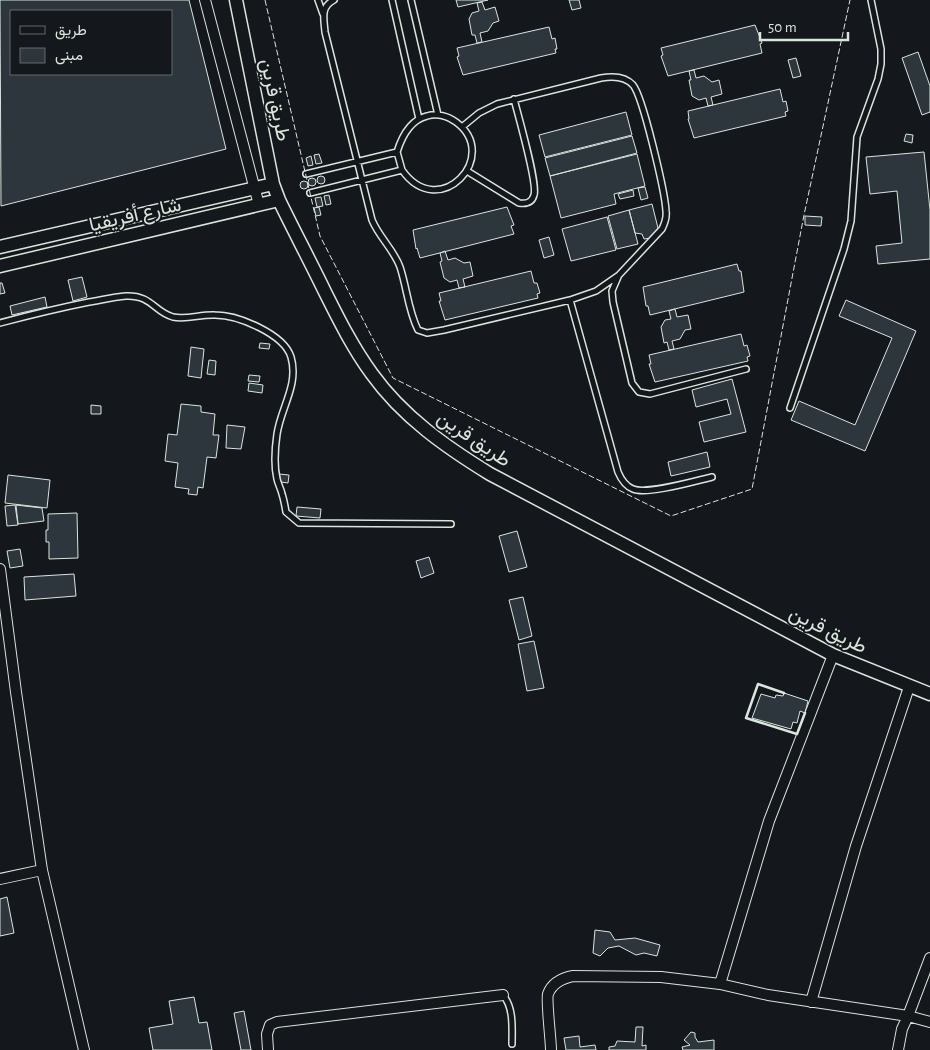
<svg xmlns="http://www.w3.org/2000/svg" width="930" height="1050" viewBox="0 0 930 1050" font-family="'Alegreya Sans',Vazirmatn,sans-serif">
	<rect width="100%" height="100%" fill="#14181c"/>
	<path fill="#2c363c" stroke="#d8e6dc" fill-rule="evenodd" d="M0,0H189L226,149L1,206ZM11,11H171V74H11Z
		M456,0H488L458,7Z
		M569,0H579L581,8L572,10Z
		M482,2L485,10L495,7L499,21L493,23L488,31L480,33L482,42L477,43L475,35H472L469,19L472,13L479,11L477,3Z
		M755,25L762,43L760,44L762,53L668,76L661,56L663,55L661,48Z
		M549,27L552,39L555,38L557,49H555L556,53L463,75L457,57L459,56L457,48Z
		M918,52L930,86V112L922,115L902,58Z
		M796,58L801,76L793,78L788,60Z
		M694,70L696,78L704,76L712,82L719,80L722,94L711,97L713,105L708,106L706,98L699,100L692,96L689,80H691L689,71Z
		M780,89L783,102L786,101L788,111L785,112L786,116L694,138L688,119H689L688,111Z
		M626,112L632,135L545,157L539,135Z
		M906,134L913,135L912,143L904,141Z
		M632,136L637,153L550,176L545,158Z
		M924,152L930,210V259L878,264L876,246L902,243L897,191L870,194L866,157Z
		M319,154L322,163L316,164L314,155Z
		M637,154L645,186L614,194L616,204L561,218L550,176Z
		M311,156L313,165L308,166L306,158Z
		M317 180a4 4 0 1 1 8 0a4 4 0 1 1-8 0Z
		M308 182a4 4 0 1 1 8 0a4 4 0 1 1-8 0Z
		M300 185a4 4 0 1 1 8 0a4 4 0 1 1-8 0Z
		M645,187L648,198L641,200L638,188Z
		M633,190L634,196L620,199L618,194Z
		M329,195L331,204L326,205L324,196Z
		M321,197L323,206L317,207L315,198Z
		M652,204L658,228L651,238L644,239L642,234L635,233L629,210Z
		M319,207L321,215L316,216L314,208Z
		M507,207L514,225L511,226L514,234L420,258L417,248L416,249L413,230Z
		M629,210L638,244L617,249L608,216Z
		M805,216L822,217L821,226L805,225Z
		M607,217L616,250L571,261L562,229Z
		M549,237L554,255L544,258L539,240Z
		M445,251L448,260L455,258L464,263L470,262L473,276L463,279L465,287L459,288L457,280L450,282L444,278L440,262L442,261L440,253Z
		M737,264L739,271H741L744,292L650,315L648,306H646L643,287Z
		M531,271L534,283H537L540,293L537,294L538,298L445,320L439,301H441L439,293Z
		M82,277L87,297L73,301L68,280Z
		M0,283H2L5,293L0,294Z
		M45,297L47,307L12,315L10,306Z
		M846,300L916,331L865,451L791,420L799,401L855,425L892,338L839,316Z
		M675,309L677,317L688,315L691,329L685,330L680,339L672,341L674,349L669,350L667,342L664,343L661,327L665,320L671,319L669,311Z
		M741,334L744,346L747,345L750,356L747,357L748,361L655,382L649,364H651L649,355Z
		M260,343L270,344L269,349L259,348Z
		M191,347L204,349L201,378L188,376Z
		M209,360L216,361L215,375L207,374Z
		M249,375L260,376L259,382L248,381Z
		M732,379L746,432L704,442L699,422L731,414L727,399L696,407L692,390Z
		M249,383L263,385L262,393L248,391Z
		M181,404L201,406V412L215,414L213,435H219L216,458L207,457L203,488L198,487L197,495L188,494L189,489L175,487L178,463L165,461L168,434L177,435Z
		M91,405L101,406V414H91Z
		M227,425L245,427L241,449L226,448Z
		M707,452L710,467L671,476L668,462Z
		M279,474L289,475L288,483L281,482Z
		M8,475L50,480L47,508L5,503Z
		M15,505L18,525L7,526L5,506Z
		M16,505L42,508L44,521L18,524Z
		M297,507L321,509L320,518L296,516Z
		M77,513L78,558L49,559V542H46V530H48V514Z
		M517,531L527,567L509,572L499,536Z
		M20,549L23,566L10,568L7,551Z
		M429,557L434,573L421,578L416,561Z
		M74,574L76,596L25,600L24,577Z
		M523,597L532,636L519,640L509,600Z
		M534,641L544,688L527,691L518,644Z
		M784,693L808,701L805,713L800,711L797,723L793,722L791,729L752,718L761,694L775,698L776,695L783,696Z
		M7,897L14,933L0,936V899Z
		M595,930L610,932L615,940L635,938L660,945L657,956L644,953L636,955L619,946L608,948L600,956L593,953Z
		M194,997L199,1023L207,1022L212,1050H153L149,1028L173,1024L169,1001Z
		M244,1011L251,1050H241L234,1013Z
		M636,1027H643L642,1046L646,1045V1050H609V1047L615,1046L617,1041L635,1042Z
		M691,1032L695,1033V1037L698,1042L714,1040V1050H683L682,1047L690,1045L684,1040Z
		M579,1036L580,1047L595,1045L596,1050H566L564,1038Z"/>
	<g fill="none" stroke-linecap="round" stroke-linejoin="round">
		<g stroke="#d8e6dc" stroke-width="8">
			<path id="service" d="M318,0L323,14
				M334,0C320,7 324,19 325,32L372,220C379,237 394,250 400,267C407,288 408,310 418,330L427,333L444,330L570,300L596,291L619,275L662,229C665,223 667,218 666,211C665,192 643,97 633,85C625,76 612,76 601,78L497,104L479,113L462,127
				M392,0L419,119
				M411,0L438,115
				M397,152L402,170
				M467,171L519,203C526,204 532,203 534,195C538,184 518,115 514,99
				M306,174L397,152C402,136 410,120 427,116C437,113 448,116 456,122C502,156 439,223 402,170L310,193
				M618,277L612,291L613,302L632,383L639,392L650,394L746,369
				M570,300L618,472C621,479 625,486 633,489C647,495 695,481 712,477
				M0,323C30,315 59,308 89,302C101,300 114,297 126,296C152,295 154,312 173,317C187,320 201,314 215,315C238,315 284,334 291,357C299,385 281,407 277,434C275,448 274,466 277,479C278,484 281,489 282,494C284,500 285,506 286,512L299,523L451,524
				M790,408L844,249L851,221L857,137L878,79L881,64V49L871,0
				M503,995C514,1008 512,1028 512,1044"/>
		</g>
		<g stroke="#d8e6dc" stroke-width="12">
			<path id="minor" d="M205,0L259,205
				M0,569L16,692L42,870L84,1050
				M0,879L42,870
				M720,984L769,821L833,655
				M811,1002L856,846L909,687
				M268,1050L267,1034L270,1025L277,1022L503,995
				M551,1050C551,1040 546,1000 548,994C552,983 563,978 573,976L661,977L720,984L768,995L908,1016L930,958
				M898,1050L902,1029L908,1016L930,1022"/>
		</g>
		<g stroke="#d8e6dc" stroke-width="15">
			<path id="tertiary" d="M236,0L273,184L279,200C294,231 310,261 325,292C339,320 353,348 372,374C403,417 446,447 490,474L833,655L930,694
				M0,247L273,184
				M0,266L279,200"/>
		</g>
		<use href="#service" stroke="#14181c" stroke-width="5"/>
		<use href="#minor" stroke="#14181c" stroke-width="10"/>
		<use href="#tertiary" stroke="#14181c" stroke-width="12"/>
		<path stroke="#d8e6dc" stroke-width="1" stroke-dasharray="6 2.5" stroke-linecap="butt" d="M265,0L320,236L393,378L671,516L752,489L804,215L850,0"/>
		<path stroke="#d8e6dc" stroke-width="2.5" d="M784,693L758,684L746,718L797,734L805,713"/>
	</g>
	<g text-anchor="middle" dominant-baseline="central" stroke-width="4" stroke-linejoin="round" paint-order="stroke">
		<g font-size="20" fill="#d8e6dc" stroke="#14181c">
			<text transform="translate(275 100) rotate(78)">طريق قرين</text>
			<text transform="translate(135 215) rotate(-13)">شارع أفريقيا</text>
			<text transform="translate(474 439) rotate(34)">طريق قرين</text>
			<text transform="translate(828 630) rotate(26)">طريق قرين</text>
		</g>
	</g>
	<rect x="10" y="10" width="162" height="65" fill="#14181c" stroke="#626a69"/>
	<rect x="20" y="26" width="25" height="8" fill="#14181c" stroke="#626a69"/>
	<text x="55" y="35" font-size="15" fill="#d8e6dc">طريق</text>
	<rect x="20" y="48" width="25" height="15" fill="#2c363c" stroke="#626a69"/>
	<text x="55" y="60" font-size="15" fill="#d8e6dc">مبنى</text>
	<path d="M760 32v8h88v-8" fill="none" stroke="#d8e6dc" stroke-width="2.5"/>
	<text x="768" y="32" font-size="15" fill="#d8e6dc" stroke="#14181c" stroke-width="4" paint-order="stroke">50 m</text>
</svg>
